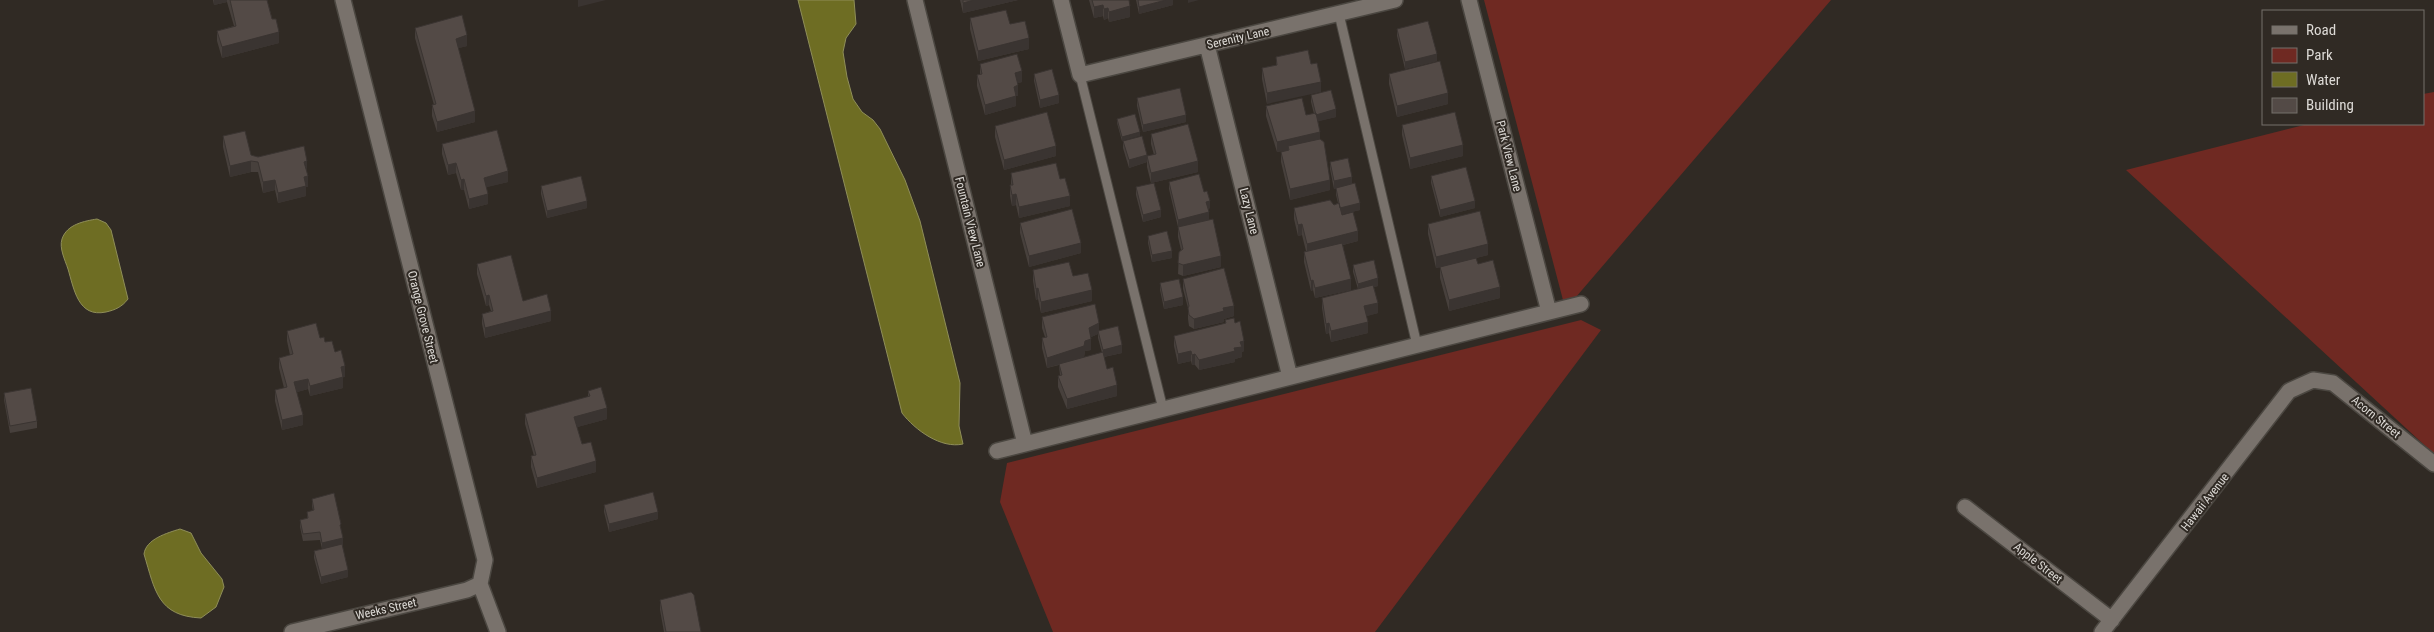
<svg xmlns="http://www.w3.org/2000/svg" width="2434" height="632" viewBox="0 0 2434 632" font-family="'Roboto Condensed',sans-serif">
	<rect width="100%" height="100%" fill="#302a24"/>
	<path fill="#6f2922" d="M1484,0H1831L1576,297L1563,300Z
		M2434,92V454L2126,170L2308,124H2423V94Z
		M1581,320L1601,330L1375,632H1053L1000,502L1007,463Z"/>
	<path fill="#6e6d23" stroke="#8f8e59" d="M798,0H854L856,24L846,38L843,52L847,77L853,99L862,112L873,120L880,129L905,180L920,221L960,383L959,426L963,444C941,449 915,430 902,413Z
		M97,219L106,223L111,230L128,299C122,307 115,310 106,312C78,318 74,289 68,269C65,260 59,248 62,239C67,224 85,221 97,219Z
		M180,529L191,533L201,553L222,579L224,587L216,607L201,618C158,616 155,591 144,554C146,539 167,533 180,529Z"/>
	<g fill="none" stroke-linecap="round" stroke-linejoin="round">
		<g stroke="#4b4741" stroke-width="11">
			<path id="lane" d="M1339,14L1417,345
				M1080,75L1163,409"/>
		</g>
		<g stroke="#4b4741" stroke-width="18">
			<path id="street" d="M343,0L485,560L480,584L498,632
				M915,0L1025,444
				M1061,0L1080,75L1395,0
				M1469,0L1549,312
				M1207,45L1290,377
				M997,451L1581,304
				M1965,507L2112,620
				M292,632L467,590L480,584
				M2102,632L2289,391L2313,380L2333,383L2434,464"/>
		</g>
		<use href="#lane" stroke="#79726c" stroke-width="9"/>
		<use href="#street" stroke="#79726c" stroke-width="15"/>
	</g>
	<path fill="#47403c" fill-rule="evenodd" d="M213,0H267L279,43L222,58L217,41V31L234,26L227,2L214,5Z
		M960,0H1018L963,13Z
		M1089,0H1129L1130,17L1109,22L1108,18L1104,20L1103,16L1094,18Z
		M1136,0H1173V5L1139,14Z
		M970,18L1010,24L1029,49L978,61L970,29Z
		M415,28L467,46L458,48L475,122L437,132L432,116V105H434L415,38Z
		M1397,29L1437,61L1405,69L1397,36Z
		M1308,50L1267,104L1262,79V68L1276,65V57Z
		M980,64L1022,82L1018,83V96H1016V106L985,115L977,86V75L980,74Z
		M1034,74L1059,103L1040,108L1034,81Z
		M1389,74L1448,104L1397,117L1389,84Z
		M1311,95L1336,117L1318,121L1320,139L1330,190L1290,200L1281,162V152L1288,150L1277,152L1266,116V106L1306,115L1314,114L1311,102Z
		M1137,98L1186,122L1143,132L1137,106Z
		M1135,114L1122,141L1117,123V119Z
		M1402,125L1463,156L1410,169L1402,135Z
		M995,126L1056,156L1004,170L995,137Z
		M1151,134L1198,172L1151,183L1147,167V162L1129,168L1123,148V141L1147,156L1154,155L1151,144Z
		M223,136L251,155L307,171L308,187H306V196L278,203L275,190L263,193L258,172H251L230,177L223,147Z
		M442,144L508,182L486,187L488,204L469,209L464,190H461L456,173L448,175L442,154Z
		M1330,162L1352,184L1360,210L1342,214L1358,241L1343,245L1351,290L1315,298L1313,290L1311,291L1304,262V252L1306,251L1302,235L1298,236L1294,219V208L1334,205L1338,203L1336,195V188L1334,189L1330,169Z
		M1011,173L1060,179L1070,206L1019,218L1016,205L1012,206L1010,196V185H1011Z
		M1431,176L1475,208L1440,217L1431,183Z
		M1169,182L1204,192L1210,208L1208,209L1209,220L1221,267L1183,276L1178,274L1179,252L1181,250L1178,237V227L1169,189Z
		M541,186L587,208L547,218L541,194Z
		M1136,187L1161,217L1143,222L1136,195Z
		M1020,223L1081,253L1029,267L1020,233Z
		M1428,224L1488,255L1436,268L1428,234Z
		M1148,236L1172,258L1152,262L1148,243Z
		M477,264L523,301L551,321L485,338L482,324V314L491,311L489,305L486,306L477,274Z
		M1478,264L1500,298L1449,311L1440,278V267Z
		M1353,265L1378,286L1374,287L1378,313L1366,316L1368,333L1331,342L1329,333L1326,334L1322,308V298L1358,289L1353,272Z
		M1033,270L1073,276L1092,301L1041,313L1038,299L1036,300L1033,281Z
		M1183,279L1234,316L1224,319V322L1194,329L1189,326L1188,319V308L1183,289Z
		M1160,283L1183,305L1164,309L1160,290Z
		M1042,317L1099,330L1122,353L1104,357L1107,369L1117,396L1067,409L1058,387V376H1060L1059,365L1047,368L1042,348V338L1045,337L1042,328ZM1098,334V338L1102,353L1075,360L1084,357L1085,351L1091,350V337Z
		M1225,320L1244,351L1242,352V357L1235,359V362L1199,370L1195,365H1192L1191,361L1178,364L1174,346V336L1225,324Z
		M287,331L320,338L335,352L345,377H343V388L310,396L308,389L297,392L303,425L282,430L275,401V390L284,388L279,368V358L290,355L287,341Z
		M588,391L607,419L577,427L582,444L596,472L537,488L531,467V456H534L525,424V414L588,397Z
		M4,393L37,421V428L10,433L4,400Z
		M312,499L341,531L343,545L342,546L348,577L321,584L314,558V551L322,549L320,540L303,541L300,527V520L307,518V512L313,511L312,506Z
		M604,505L658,519L609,532L604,512Z
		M660,600L701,632H664L660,610Z"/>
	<path fill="#3a3431" d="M214,0H227V2L214,5Z
		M578,0H606L578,7Z
		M974,0H1018L963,13V3Z
		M1166,0H1173V5L1139,14V7Z
		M1188,0H1199L1188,3Z
		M1103,5V16L1094,18V7Z
		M1130,6V17L1109,22V12Z
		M1108,8V18L1104,20V9Z
		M279,32V43L222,58V47Z
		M467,35V46L456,49V39Z
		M1029,38V49L978,61V51Z
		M1437,54V61L1405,69V62Z
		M1022,71V82L1015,84V73Z
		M1321,82V92L1267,104V93Z
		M1018,85V96H1016V106L985,115V105L1014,87Z
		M1448,93V104L1397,117V106Z
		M1059,95V103L1040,108V100Z
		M1336,109V117L1316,122V115Z
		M475,111V122L437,132V122Z
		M1186,115V122L1143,132V125Z
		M1140,132V136L1122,141V137Z
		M1320,132V142L1288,146V150L1277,152V142Z
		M1463,145V156L1410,169V158Z
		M1056,146V156L1004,170V160Z
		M1147,155V162L1129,168V160Z
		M251,161V172L230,177V166Z
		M307,161V171L304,162Z
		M1198,161V172L1151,183V173Z
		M456,163V173L448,175V165Z
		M508,171V182L484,188V178Z
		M308,176V187H306V196L278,203V193L304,177Z
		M1352,177V185L1334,189V181Z
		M464,179V190H461V180Z
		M275,180V190L263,193V182Z
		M1330,180V190L1290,200V189Z
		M488,194V204L469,209V199Z
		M1016,194V205L1012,206V195Z
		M1070,196V206L1019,218V207Z
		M587,201V208L547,218V211Z
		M1210,201V208L1206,209V202Z
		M1475,201V208L1440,217V210Z
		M1360,203V210L1340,215V208Z
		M1161,210V217L1143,222V215Z
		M1209,212V220L1178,227V220Z
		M1302,224V235L1298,236V225Z
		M1358,231V241L1307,254V244Z
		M1081,243V253L1029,267V256Z
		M1488,244V255L1436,268V257Z
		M1172,251V258L1152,262V255Z
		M1221,256V267L1183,276V265Z
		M1378,278V286L1358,291V284Z
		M1351,279V290L1315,298V288Z
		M1313,280V290L1311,291V281Z
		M1500,287V298L1449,311V300Z
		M1038,288V299L1036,300V289Z
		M1092,290V301L1041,313V302Z
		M489,295V305L486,306V296Z
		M1183,297V305L1164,309V302Z
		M1378,303V313L1364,317V306Z
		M1234,306V316L1224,319V322L1194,329V319L1223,308Z
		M551,311V321L485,338V328Z
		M1368,322V333L1331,342V331Z
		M1099,323V334L1098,331V334L1089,338V328Z
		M1329,323V333L1326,334V324Z
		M1091,339V350L1085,351L1084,357L1047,368V358L1085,341Z
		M1244,341V351L1242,352V357L1235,359V362L1199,370V360L1234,348L1240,342Z
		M1122,345V353L1103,357V350Z
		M1191,351V361L1178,364V354Z
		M1195,354V365H1192V355Z
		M345,366V377L341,378V367Z
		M343,377V388L310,396V386Z
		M308,379V389L294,393V382Z
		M1117,385V396L1067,409V399Z
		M607,408V419L574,428V417Z
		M303,415V425L282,430V420Z
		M596,461V472L537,488V478Z
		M658,512V519L609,532V524Z
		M343,538V545L322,550V543Z
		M348,570V577L321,584V577Z"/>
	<path fill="#534a46" stroke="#3a3431" d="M230,0H267L272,19H276L279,32L222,47L217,31L236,26Z
		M963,0H974L963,3Z
		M1092,0H1129L1130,6L1109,12L1108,8L1104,9L1103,5L1094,7Z
		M1138,0H1166L1139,7Z
		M1006,10L1010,24L1025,21L1029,38L978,51L970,18Z
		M462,15L467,35L456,39L475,111L437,122L432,105L436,104L415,28Z
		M1428,21L1437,54L1405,62L1397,29Z
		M1308,50L1311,64L1317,63L1321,82L1267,93L1262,68L1277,65L1276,57Z
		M1017,54L1022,71L1015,73L1018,85L1014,87L1016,96L985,105L977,75L982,74L980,64Z
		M1440,61L1448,93L1397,106L1389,74Z
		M1052,69L1059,95L1040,100L1034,74Z
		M1180,88L1186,115L1143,125L1137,98Z
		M1331,90L1336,109L1316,115L1311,95Z
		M1302,98L1306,115L1316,113L1320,132L1277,142L1266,106Z
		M1047,112L1056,146L1004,160L995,126Z
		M1455,112L1463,145L1410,158L1402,125Z
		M1135,114L1140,132L1122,137L1117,119Z
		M1188,124L1198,161L1151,173L1147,156L1156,154L1151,134Z
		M497,130L508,171L484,178L488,194L469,199L464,179L461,180L456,163L448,165L442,144Z
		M245,131L251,155L258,157L304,146L307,161L304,162L308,176L304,177L306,186L278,193L275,180L263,182L258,162L251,161L230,166L223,136Z
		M1142,136L1147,155L1129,160L1123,141Z
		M1320,139L1324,142L1330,180L1290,189L1281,152L1289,150L1288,146Z
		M1348,158L1352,177L1334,181L1330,162Z
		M1056,163L1060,179L1065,178L1070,196L1019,207L1016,194L1012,195L1010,185H1013L1011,173Z
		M1466,167L1475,201L1440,210L1431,176Z
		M1199,174L1204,192L1207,191L1210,201L1206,202L1209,212L1178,220L1169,182Z
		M581,176L587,201L547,211L541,186Z
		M1154,183L1161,210L1143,215L1136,187Z
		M1355,183L1360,203L1340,208L1336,188Z
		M1330,200L1334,205L1339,203L1342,215L1353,212L1358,231L1307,244L1302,224L1298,225L1294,208Z
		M1072,209L1081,243L1029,256L1020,223Z
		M1480,211L1488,244L1436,257L1428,224Z
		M1213,219L1221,256L1183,265L1178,263L1179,252L1183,249L1178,227Z
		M1167,231L1172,251L1152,255L1148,236Z
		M1342,243L1351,279L1315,288L1313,280L1311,281L1304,252Z
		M511,255L523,301L547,294L551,311L485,328L482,314L493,311L489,295L486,296L477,264Z
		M1476,258L1478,264L1493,260L1500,287L1449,300L1440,267Z
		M1374,260L1378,278L1358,284L1353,265Z
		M1069,262L1073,276L1088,273L1092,290L1041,302L1038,288L1036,289L1033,270Z
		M1224,268L1234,306L1223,308L1224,311L1194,319L1189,315L1188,308L1189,306L1183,279Z
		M1179,279L1183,297L1164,302L1160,283Z
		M1373,285L1378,303L1364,306L1368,322L1331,331L1329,323L1326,324L1322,298Z
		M1095,304L1099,323L1089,328L1091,339L1085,341L1084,346L1047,358L1042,338L1047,337L1042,317Z
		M1234,318L1235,323L1240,321L1244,341L1240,342L1242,347L1234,348L1235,351L1199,360L1195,354L1192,355L1191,351L1178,354L1174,336L1226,323L1225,320Z
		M316,323L320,338L324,337L325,342L332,341L335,352L341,350L345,366L341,367L343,377L310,386L308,379L294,382L303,415L282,420L275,390L287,387L279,358L293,354L287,331Z
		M1118,326L1122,345L1103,350L1098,331Z
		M1103,352L1107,369L1113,367L1117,385L1067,399L1058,376L1062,375L1059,364Z
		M601,387L607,408L574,417L582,444L591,442L596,461L537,478L531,456L536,455L525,414L590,396L588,391Z
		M31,388L37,421L10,426L4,393Z
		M653,492L658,512L609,524L604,505Z
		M334,493L341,524L340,525L343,538L322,543L320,532L303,534L300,520L308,518L307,512L314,510L312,499Z
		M342,544L348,570L321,577L314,551Z
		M691,592L694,595L701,632H666L660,600Z"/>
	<g text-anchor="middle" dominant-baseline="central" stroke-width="4" stroke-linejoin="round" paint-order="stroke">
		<g font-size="12" fill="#dddad6" stroke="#302a24">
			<text transform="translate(1238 38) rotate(-13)">Serenity Lane</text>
			<text transform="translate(1509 156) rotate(76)">Park View Lane</text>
			<text transform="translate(1249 211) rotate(76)">Lazy Lane</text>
			<text transform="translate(970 222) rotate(76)">Fountain View Lane</text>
			<text transform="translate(423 317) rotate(76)">Orange Grove Street</text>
			<text transform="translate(2376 417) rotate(39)">Acorn Street</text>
			<text transform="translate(2205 502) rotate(-52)">Hawaii Avenue</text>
			<text transform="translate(2038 563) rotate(38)">Apple Street</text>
			<text transform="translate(386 609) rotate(-13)">Weeks Street</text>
		</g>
	</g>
	<rect x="2262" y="10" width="162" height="115" fill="#302a24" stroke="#75706b"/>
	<rect x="2272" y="26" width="25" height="8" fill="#79726c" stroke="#75706b"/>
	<text x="2306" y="35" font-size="15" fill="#dddad6">Road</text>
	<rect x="2272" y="48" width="25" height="15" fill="#6f2922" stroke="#75706b"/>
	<text x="2306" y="60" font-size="15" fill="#dddad6">Park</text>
	<rect x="2272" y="72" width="25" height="15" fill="#6e6d23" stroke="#75706b"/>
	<text x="2306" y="85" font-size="15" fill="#dddad6">Water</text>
	<rect x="2272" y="98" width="25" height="15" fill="#534a46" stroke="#75706b"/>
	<text x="2306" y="110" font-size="15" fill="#dddad6">Building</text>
</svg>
